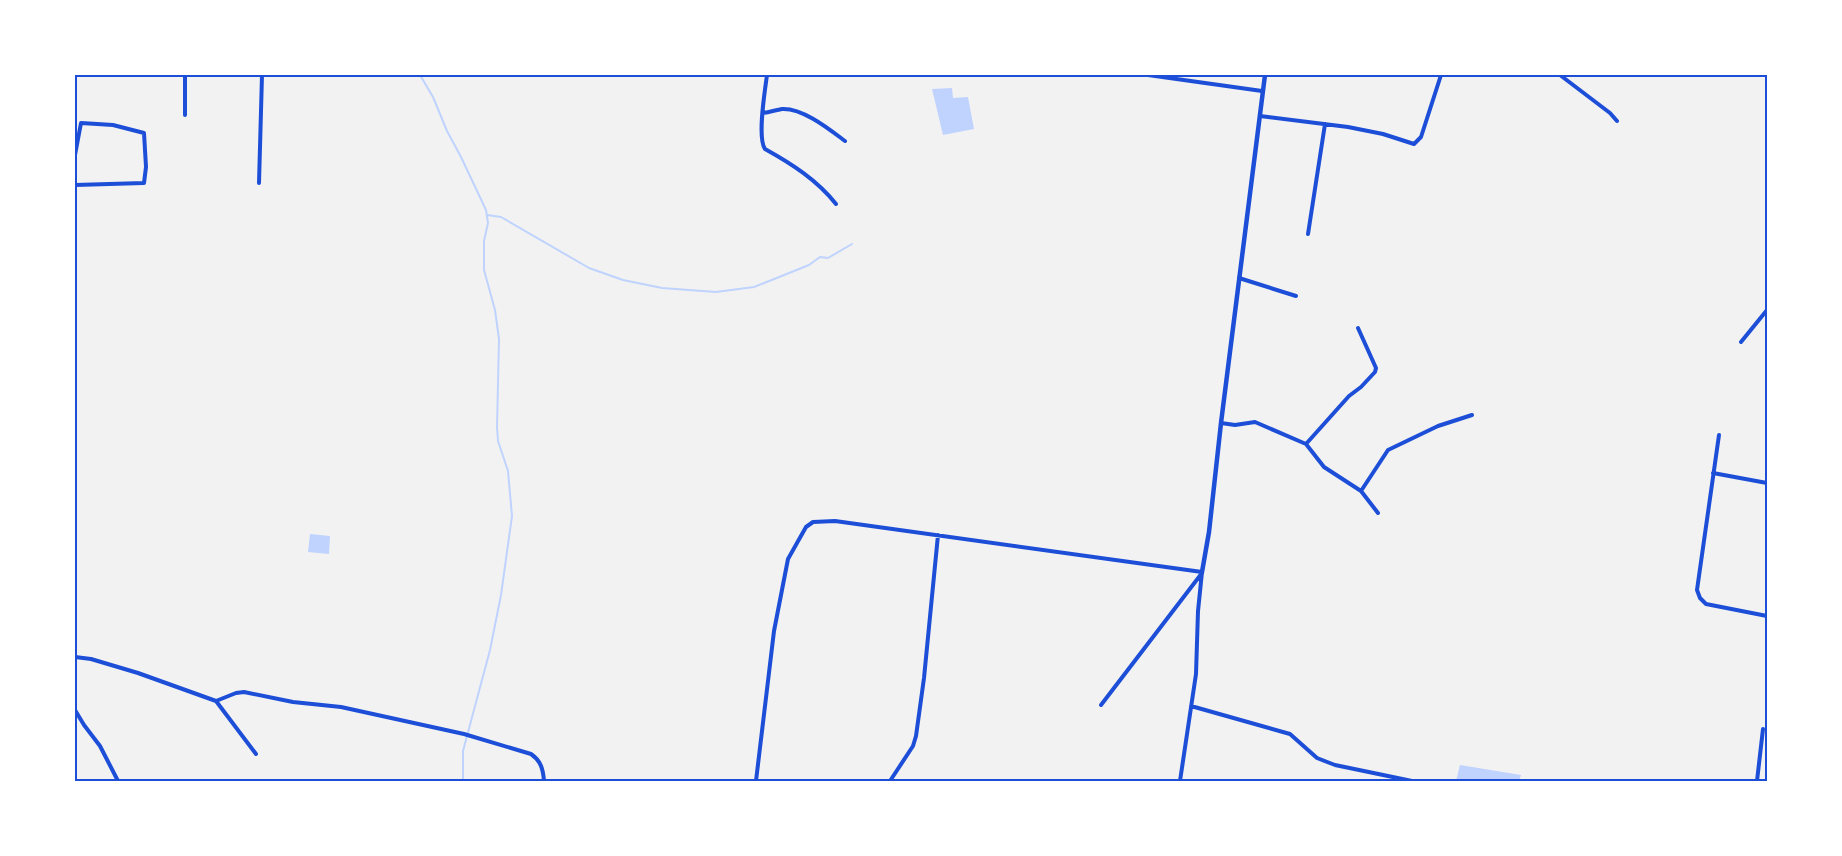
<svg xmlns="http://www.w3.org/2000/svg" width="1842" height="856" viewBox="0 0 1842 856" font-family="'PT Sans Narrow',sans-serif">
	<rect width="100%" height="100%" fill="#f2f2f2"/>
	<path fill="#bfd3fe" d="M952,88L953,98L968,97L974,129L943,135L932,89Z
		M310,534L330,536L329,554L308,552Z
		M1460,765L1521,775L1519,781H1456Z"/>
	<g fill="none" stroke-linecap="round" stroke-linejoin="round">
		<path stroke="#bfd3fe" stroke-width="2" d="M420,75L433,97L447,131L461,157L486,210L488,223L484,241V270L495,310L499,339L497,427L498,441L508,471L512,516L501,595L490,650L463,751V781
			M487,215L501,217L589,268L623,280L662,288L716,292L754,287L809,265L820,257L828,258L852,244"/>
		<path stroke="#1d4ed8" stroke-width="4" d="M185,75V115
			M767,75C765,90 757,138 765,149C792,164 817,180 836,204
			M1148,75L1262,91
			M1560,75L1610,113L1617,121
			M763,113C770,112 776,110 782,109C803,108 829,129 845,141
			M1260,116L1348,127L1383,134L1414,144L1421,137L1441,75
			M75,155L81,123L113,125L144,133L146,167L144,183L75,185
			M259,183L262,75
			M1308,234L1325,124
			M1239,278L1296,296
			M1741,342L1767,310
			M1221,423L1235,425L1255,422L1306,444L1324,467L1361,491L1378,513
			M1719,435L1697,590L1700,598L1706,604L1767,616
			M1306,444L1349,396L1361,387L1375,372L1376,368L1358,328
			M1713,473L1767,483
			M1361,491L1388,450L1438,426L1472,415
			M75,657L91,659L138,673L216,701L236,693L244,692L293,702L341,707L464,734L531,754C541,761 543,769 544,781
			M216,701L256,754
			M1101,705L1202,573
			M1191,706L1290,734L1317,758L1335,765L1412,781
			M75,710L84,725L100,746L118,781
			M756,781L774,631L788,559L806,527L813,522L835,521L1202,572
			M890,781L913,746L916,736L924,678L938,535
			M1180,781L1196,674L1198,611L1202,572
			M1757,781L1763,729"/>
		<path stroke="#1d4ed8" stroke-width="4.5" d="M1202,572L1209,532L1221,423L1265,75"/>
	</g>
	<rect width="1842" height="856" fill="none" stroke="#ffffff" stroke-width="153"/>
	<rect x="76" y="76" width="1690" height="704" fill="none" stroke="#1d4ed8" stroke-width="2"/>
</svg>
